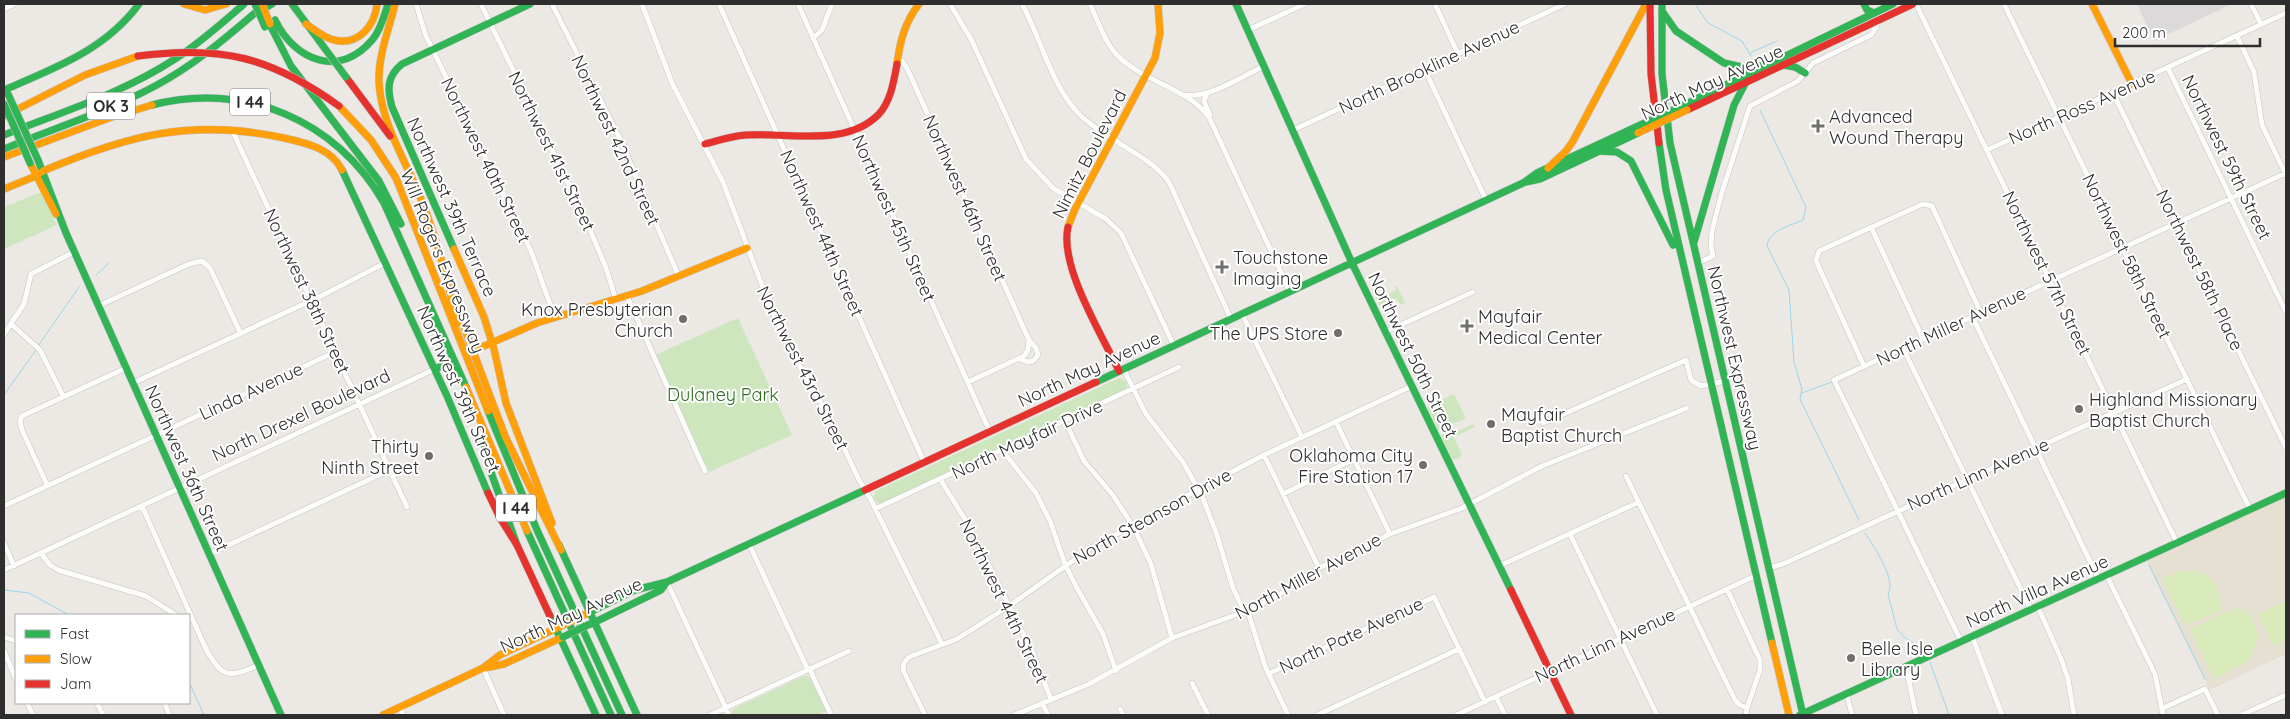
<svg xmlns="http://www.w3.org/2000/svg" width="2290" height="719" viewBox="0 0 2290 719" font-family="Quicksand,sans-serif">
	<rect width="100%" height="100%" fill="#ece8e4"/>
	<path fill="#dcd9db" d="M2137,4H2232L2154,41Z"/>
	<path fill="#e6e0d3" d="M2286,497V654L2210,690L2147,561Z"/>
	<path fill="#cee6be" d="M41,192L57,225L4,249V207Z
		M1376,282L1377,285L1373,287L1377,294L1381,293L1383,297L1396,290L1395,287L1397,286L1405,303L1401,305L1395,298L1379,305L1371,286Z
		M738,318L792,435L709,472L655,355Z
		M1119,378L1127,381V389L881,504L875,501L874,496L876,491Z
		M1454,394L1466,418L1438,430L1427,407Z
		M1473,424L1475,427L1454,437L1462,454L1460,458L1452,460L1440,436L1443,433L1445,437Z
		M806,675L810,678L826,711L818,715H732L733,709L735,708Z"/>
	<path fill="#d9eabb" d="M2180,571C2211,569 2220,582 2221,611L2189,624L2184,623L2162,579Z
		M2286,601V640L2273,646L2258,614Z
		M2238,607L2250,615L2259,636L2249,661L2214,679L2191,631L2194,627Z"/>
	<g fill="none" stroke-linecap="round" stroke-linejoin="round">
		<path stroke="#99d6ec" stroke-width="1" d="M1695,4L1708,23L1742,41L1751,56
			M1750,53L1777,41
			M1760,110L1806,207L1803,220C1790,226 1769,230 1767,246L1789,290L1794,362L1802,389L1800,399L1859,520
			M96,275L109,263
			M38,346L79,287
			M1802,393L1832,382
			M4,395L36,350
			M1865,533C1873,545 1897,580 1888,594L1897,629L1903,636L1926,652
			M2149,565L2205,679
			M4,590L29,593L69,615
			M1930,662L1949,715
			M189,682L204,715"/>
		<g stroke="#c5c4c5" stroke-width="6">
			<path id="street" d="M416,4L426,36L531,251L555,318
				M481,4L586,220L606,268L616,300
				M552,4L619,137L679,277
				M642,4L672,83L723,182L771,309L794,356L832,422L859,480L870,498L942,644
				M719,4L924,462
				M798,4L990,432
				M950,4L971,39L1026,159L1053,188L1106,219L1121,233L1174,346
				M1022,4C1041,38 1052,88 1080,115C1106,140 1148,154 1169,182L1231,319
				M1090,4C1098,21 1104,41 1117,55C1143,82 1186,87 1209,117L1290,292
				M1435,4L1458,54
				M1916,4L2177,543
				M2004,4L2250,509
				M2251,4L2261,24
				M4,9L14,4
				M1248,30L1305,4
				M2237,36L2254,72L2262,125L2286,175
				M813,38L822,30L832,4
				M897,59L902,61L907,68L1029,340L1036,348L1038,355L1033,361L1028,362L1019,359
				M2168,68L2286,312
				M1425,70L1486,200
				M1207,93L1204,101L1210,115
				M2113,93L2286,448
				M1184,95C1211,98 1241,77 1264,66
				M232,130L407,507
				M1293,130L1565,4
				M1987,150L2286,13
				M1871,227L1923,339
				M1698,263L1713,256L1711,246L1712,231L1722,192L1750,106L1798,81L1813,63L1871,35L1877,26V21
				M627,296L705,471
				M98,306L189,264L202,261L210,268L240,332
				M1242,314L1302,437
				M1972,316L2099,580
				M11,324L40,350L63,396
				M1385,332L1473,292
				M4,334L24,304L31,274L74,252
				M1903,348L2031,610
				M1864,366L1816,261L1819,251L1923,204L1932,206L1981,313
				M1124,370L1146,414L1183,462L1202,496L1216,532L1233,588L1241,605L1249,615L1265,666L1288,715
				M968,382L1024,356L1028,350L1029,340
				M133,383L317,298L385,263
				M1065,421L1084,461L1112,494L1133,526L1151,564L1172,638
				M1336,422L1390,534
				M1543,423L1686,360L1691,380L1701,386L1725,381
				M1002,450L1036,493L1050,521L1065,564L1077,588L1103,634L1116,671
				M1264,455L1319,568
				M1626,476L1735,700L1740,705L1747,708L1746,715
				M940,479L968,524L1032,651L1051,699
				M47,485L22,430L20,421L22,416L126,368
				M1283,494L1354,459
				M4,506L335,352
				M142,506L205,647C222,678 228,679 258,665
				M875,509L1179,367
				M1570,534L1657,715
				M4,543L14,566
				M749,544L808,670
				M41,553L50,565L58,570L146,596L176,615
				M209,554L390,470
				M1499,566L1639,502
				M1769,568L1783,564L2187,379
				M4,570L435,369
				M2107,576L2155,674L2163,715
				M667,582L729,715
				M1727,589L1760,660V670L1747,708
				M2038,607L2062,661L2068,679L2074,715
				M1972,636L2002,715
				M4,637L16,641
				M1961,641L1834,380L2286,173
				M4,651L16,679
				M1906,667L1916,715
				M483,668L504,715
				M810,670L831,715
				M1268,674L1434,597L1485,702
				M1192,683L1208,715
				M1847,695L1852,715
				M1496,697L1505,715
				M27,703L33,715
				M97,703L103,715
				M165,703L169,715
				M1043,705L1048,715
				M400,707L403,715
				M2163,708L2205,689L2218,715
				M1120,709L1123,715
				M710,715L849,651
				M925,715L903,670L904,663L909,657L957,639L1009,606L1091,548L1199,489L1264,455L1412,386
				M1014,715L1089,684L1172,638L1246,611L1274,598L1319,568L1390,534L1460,509L1542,466L1687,408
				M1317,715L1459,649
				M1456,715L1755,576
				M2241,715L2286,695"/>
		</g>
		<g stroke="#c5c4c5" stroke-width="8">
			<path id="fast" d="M292,4L323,46
				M1236,4L1352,263L1511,590
				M1662,4V74L1670,143L1803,715
				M1864,4L1867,10L1874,13
				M1662,11L1676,31L1724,63L1742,67L1768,65
				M258,12L272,4
				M275,20C295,61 340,79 373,39C381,29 384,16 388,4
				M270,25L291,66L379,181L401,224
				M1783,65L1795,67L1805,73
				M4,90C55,68 105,50 139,4
				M152,105C244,81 337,120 384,203L466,387
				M1684,105L1893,4
				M4,135C62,112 123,93 175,59C200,43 222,23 244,4
				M1659,143L1666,190L1772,643
				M4,149C54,128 107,112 155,86C195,65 228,36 262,7
				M1598,151L1617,152L1631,161L1673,245
				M38,160L66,233L281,715
				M342,170L447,396L488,493
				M1526,182L1540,179L1638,133
				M1694,242L1734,105L1746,82
				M454,249L392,107C387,89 387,76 402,64L530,4
				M435,369L448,363
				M1096,382L1523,183L1537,173L1636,127
				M488,411L537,530L622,715
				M483,441L492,475L517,545
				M527,531L611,715
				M559,545L637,715
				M586,614L635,590L667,582L865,490
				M550,616L596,715
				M591,624L661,590L667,582
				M1800,715L2286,493"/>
		</g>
		<g stroke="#c5c4c5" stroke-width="8">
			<path id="slow" d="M184,4L205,10L226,4
				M395,4C389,30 378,55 379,82C381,124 406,161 421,199C437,239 448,281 457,323
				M2092,4L2132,84
				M306,24C315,30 324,38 334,40C358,46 375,26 377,4
				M897,64C900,41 905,22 919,4
				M339,106L371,140L396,178L488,411
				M4,116L85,75L138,56
				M4,157L109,118L152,105
				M30,163L56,214
				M1548,168L1566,151L1573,141L1646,4
				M43,171C128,135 192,118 284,138C306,143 331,148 342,170
				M4,189L36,176L43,171
				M1068,227L1075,209L1155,58L1160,33L1158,4
				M454,249L484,317L494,349L506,403L552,523
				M459,314L505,436L561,550
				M475,350L537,323L642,291L747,248
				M466,387L527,531
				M1772,643L1789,715
				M485,668L504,664L563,637
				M383,715L483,668L500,655L559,627"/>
		</g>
		<g stroke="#c5c4c5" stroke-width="8">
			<path id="jam" d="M1650,4L1651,74L1659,143
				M346,77L390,136
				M1687,110L1913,4
				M705,144C719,140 732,136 746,135C789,132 846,148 879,114C891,101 894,80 897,64
				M1068,227C1059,266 1102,335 1119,371
				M865,490L1096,382
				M488,493L500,518L517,545L550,616
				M1511,590L1571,715"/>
		</g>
		<use href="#street" stroke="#fcfcfb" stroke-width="5"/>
		<use href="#fast" stroke="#30b455" stroke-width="7"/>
		<use href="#slow" stroke="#ff9f0a" stroke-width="7"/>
		<use href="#jam" stroke="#e5322d" stroke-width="7"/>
		<g stroke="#c5c4c5" stroke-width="8" stroke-linecap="butt">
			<path id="fast-bridge" d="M255,4L265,27
				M323,46L346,77
				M8,94L38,160
				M4,104L30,163
				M1636,127L1684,105
				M563,637L590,624"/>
		</g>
		<g stroke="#c5c4c5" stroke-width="8" stroke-linecap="butt">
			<path id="slow-bridge" d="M262,4L270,24
				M1638,133L1687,110
				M559,627L586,614"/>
		</g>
		<g stroke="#c5c4c5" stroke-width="8" stroke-linecap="butt">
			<path id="jam-bridge" d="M138,56C221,45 271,57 339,106"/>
		</g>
		<use href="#fast-bridge" stroke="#30b455" stroke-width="7"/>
		<use href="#slow-bridge" stroke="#ff9f0a" stroke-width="7"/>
		<use href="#jam-bridge" stroke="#e5322d" stroke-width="7"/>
	</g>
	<g fill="#706f6e" stroke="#fff" stroke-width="2">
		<path d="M1815.5 118.5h5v5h5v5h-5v5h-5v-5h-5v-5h5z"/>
		<path d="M1219.5 259.5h5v5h5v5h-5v5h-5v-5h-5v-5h5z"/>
		<circle cx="683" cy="319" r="5"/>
		<path d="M1464.5 318.5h5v5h5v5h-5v5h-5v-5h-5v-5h5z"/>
		<circle cx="1338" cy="333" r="5"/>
		<circle cx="2079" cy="409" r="5"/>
		<circle cx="1491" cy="424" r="5"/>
		<circle cx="429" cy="456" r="5"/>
		<circle cx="1423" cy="465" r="5"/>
		<circle cx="1851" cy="658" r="5"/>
	</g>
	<g text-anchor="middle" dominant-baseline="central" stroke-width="4" stroke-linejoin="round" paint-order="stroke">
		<g fill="#fff" stroke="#6d6d6d" stroke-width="1">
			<rect x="230" y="88.5" width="40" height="27" rx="4"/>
			<rect x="87" y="92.5" width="48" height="27" rx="4"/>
			<rect x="496" y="494.5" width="40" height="27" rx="4"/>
		</g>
		<g font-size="16" font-weight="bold" fill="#2e2e2e">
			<text x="250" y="102">I 44</text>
			<text x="111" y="106">OK 3</text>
			<text x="516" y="508">I 44</text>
		</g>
		<g font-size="18" fill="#2e2e2e" stroke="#fff">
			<text transform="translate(1429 67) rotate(-25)">North Brookline Avenue</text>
			<text transform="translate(1712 82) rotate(-25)">North May Avenue</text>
			<text transform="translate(2082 107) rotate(-24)">North Ross Avenue</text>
			<text transform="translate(616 140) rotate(65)">Northwest 42nd Street</text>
			<text transform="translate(552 151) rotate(64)">Northwest 41st Street</text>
			<text transform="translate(1089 154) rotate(-63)">Nimitz Boulevard</text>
			<text transform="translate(2227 157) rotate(64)">Northwest 59th Street</text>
			<text transform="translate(486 160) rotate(64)">Northwest 40th Street</text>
			<text transform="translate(965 198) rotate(66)">Northwest 46th Street</text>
			<text transform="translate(452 207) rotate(66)">Northwest 39th Terrace</text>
			<text transform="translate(894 218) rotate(66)">Northwest 45th Street</text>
			<text transform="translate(822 233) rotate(66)">Northwest 44th Street</text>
			<text transform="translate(2127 256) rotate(64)">Northwest 58th Street</text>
			<text transform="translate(443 261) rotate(68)">Will Rogers Expressway</text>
			<text transform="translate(2200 270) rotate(64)">Northwest 58th Place</text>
			<text transform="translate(2047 273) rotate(64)">Northwest 57th Street</text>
			<text transform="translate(307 291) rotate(65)">Northwest 38th Street</text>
			<text transform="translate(1951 326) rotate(-25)">North Miller Avenue</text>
			<text transform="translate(1413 355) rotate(64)">Northwest 50th Street</text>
			<text transform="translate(1735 358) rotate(77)">Northwest Expressway</text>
			<text transform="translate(803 368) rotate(63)">Northwest 43rd Street</text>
			<text transform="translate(1089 369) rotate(-25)">North May Avenue</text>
			<text transform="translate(459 389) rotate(66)">Northwest 39th Street</text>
			<text transform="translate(251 391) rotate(-25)">Linda Avenue</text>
			<text transform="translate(301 415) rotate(-25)">North Drexel Boulevard</text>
			<text transform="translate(1027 439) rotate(-25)">North Mayfair Drive</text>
			<text transform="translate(187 468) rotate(66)">Northwest 36th Street</text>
			<text transform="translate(1978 474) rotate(-24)">North Linn Avenue</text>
			<text transform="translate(1152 516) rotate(-29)">North Steanson Drive</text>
			<text transform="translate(1308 576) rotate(-28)">North Miller Avenue</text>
			<text transform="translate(2037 591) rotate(-24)">North Villa Avenue</text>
			<text transform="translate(1004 601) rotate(64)">Northwest 44th Street</text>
			<text transform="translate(571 615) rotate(-25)">North May Avenue</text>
			<text transform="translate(1351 635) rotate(-25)">North Pate Avenue</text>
			<text transform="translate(1605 645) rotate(-25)">North Linn Avenue</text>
		</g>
		<g font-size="18" fill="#2e2e2e" stroke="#fff" text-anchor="start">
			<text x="1829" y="116">Advanced<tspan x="1829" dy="21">Wound Therapy</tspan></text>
			<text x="1233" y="257">Touchstone<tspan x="1233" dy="21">Imaging</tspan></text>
			<text x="673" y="309" text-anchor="end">Knox Presbyterian<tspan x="673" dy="21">Church</tspan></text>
			<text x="1478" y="316">Mayfair<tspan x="1478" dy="21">Medical Center</tspan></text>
			<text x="1328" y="333" text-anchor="end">The UPS Store</text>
			<text x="2089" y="399">Highland Missionary<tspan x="2089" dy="21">Baptist Church</tspan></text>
			<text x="1501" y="414">Mayfair<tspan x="1501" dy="21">Baptist Church</tspan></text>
			<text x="419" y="446" text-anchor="end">Thirty<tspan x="419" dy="21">Ninth Street</tspan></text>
			<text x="1413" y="455" text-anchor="end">Oklahoma City<tspan x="1413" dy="21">Fire Station 17</tspan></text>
			<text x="1861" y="648">Belle Isle<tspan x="1861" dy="21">Library</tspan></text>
		</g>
		<g font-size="18" fill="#2c6e1b" stroke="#fff">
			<text x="723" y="394">Dulaney Park</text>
		</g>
	</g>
	<rect width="2290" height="719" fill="none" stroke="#2e2e2e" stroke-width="10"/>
	<rect x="15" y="614" width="175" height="90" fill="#ffffff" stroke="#ababab"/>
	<rect x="25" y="630" width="25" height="8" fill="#30b455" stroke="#ababab"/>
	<text x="60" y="639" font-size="15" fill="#2e2e2e">Fast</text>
	<rect x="25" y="655" width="25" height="8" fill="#ff9f0a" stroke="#ababab"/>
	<text x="60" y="664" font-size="15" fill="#2e2e2e">Slow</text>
	<rect x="25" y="680" width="25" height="8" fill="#e5322d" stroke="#ababab"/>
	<text x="60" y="689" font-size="15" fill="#2e2e2e">Jam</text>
	<path d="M2115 38v8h145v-8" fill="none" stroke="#2e2e2e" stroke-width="2.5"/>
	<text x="2122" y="38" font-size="15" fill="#2e2e2e" stroke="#ffffff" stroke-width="4" paint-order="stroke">200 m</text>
</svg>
